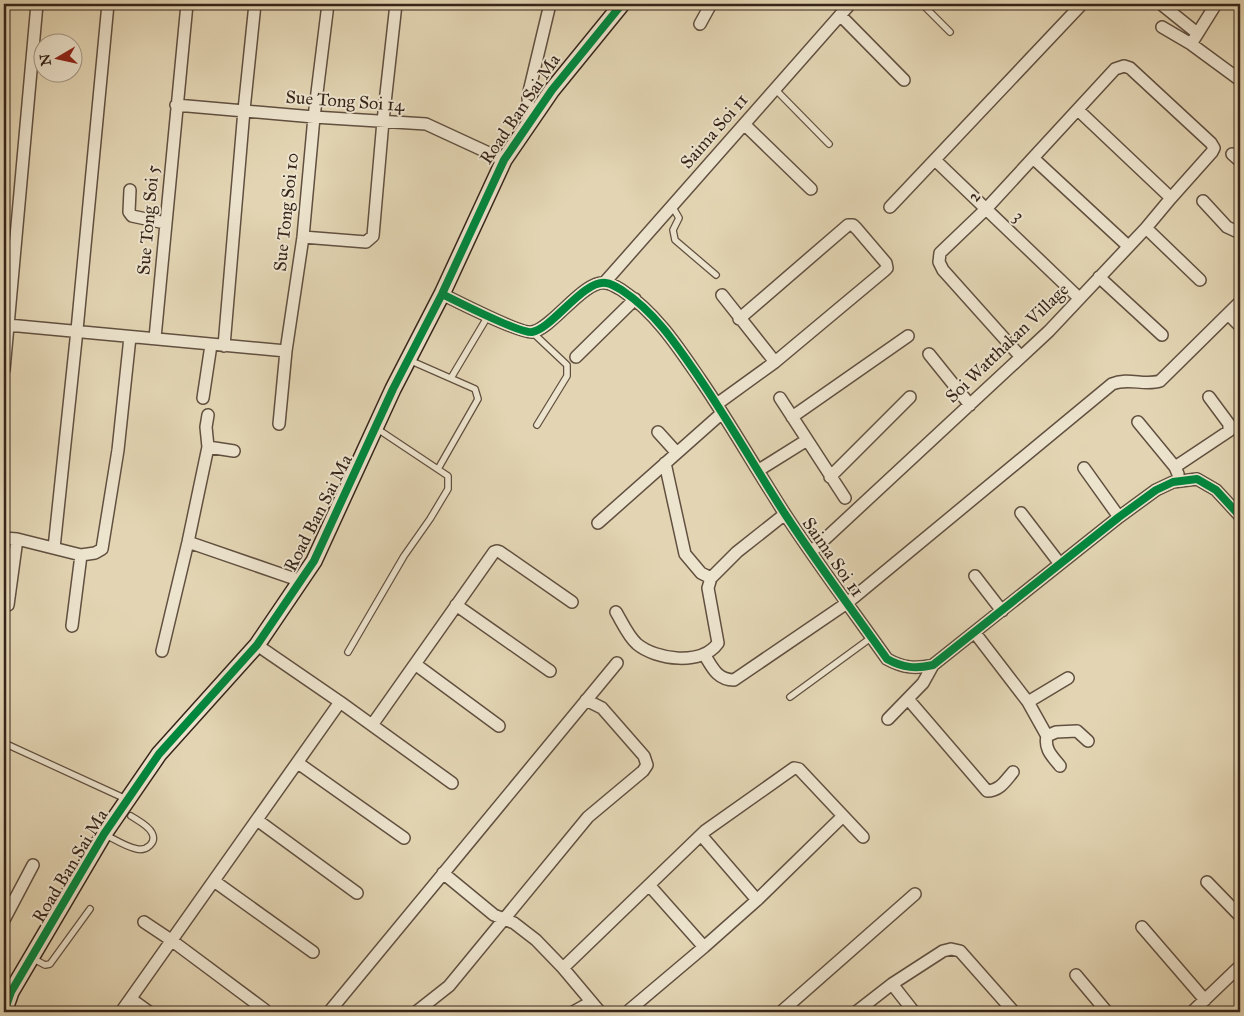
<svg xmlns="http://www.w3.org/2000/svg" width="1244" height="1016" viewBox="0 0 1244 1016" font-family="'IM FELL Great Primer',serif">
	<rect width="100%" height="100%" fill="#e3d5b3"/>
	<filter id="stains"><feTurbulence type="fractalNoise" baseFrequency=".004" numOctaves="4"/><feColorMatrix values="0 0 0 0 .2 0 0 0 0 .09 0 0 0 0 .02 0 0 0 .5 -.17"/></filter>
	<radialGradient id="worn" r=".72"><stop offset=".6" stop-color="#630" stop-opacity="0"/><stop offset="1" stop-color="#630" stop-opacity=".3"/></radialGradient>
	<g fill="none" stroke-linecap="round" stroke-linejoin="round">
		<g stroke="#615040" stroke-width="8">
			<path id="lane" d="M922,4L950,32
				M775,89L829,144
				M672,206L679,218L673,230L675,240L716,275
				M532,332L567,365V376L537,425
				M409,360L475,389L478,399L438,469
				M451,378L488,316
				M348,652L404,556L430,519L448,489V476L376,428
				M790,697L872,637
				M4,743L126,799
				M104,834C114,839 126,847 137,849C146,851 157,843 152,833C149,826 137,820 131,816
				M32,958L45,965L50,964L90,909"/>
		</g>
		<g stroke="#615040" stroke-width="14">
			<path id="street" d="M1161,4L1197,33
				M840,15L904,80
				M700,24L711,4
				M1162,27L1191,44L1240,80
				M1191,44L1216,4
				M176,105L314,117L426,124L504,160
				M1078,110L1171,198
				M529,123L528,96L550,4
				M744,124L811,189
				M1232,154L1240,161
				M1033,158L1128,246
				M935,160L1079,298
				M130,190L129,212L132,216L165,223
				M1203,201L1227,227L1240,233
				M890,207L1082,4
				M1146,228L1200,280
				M303,237L366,242L373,236L383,121L396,4
				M1099,277L1162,335
				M605,282L850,4
				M442,294C456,301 521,334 532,332C552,329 584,279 606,283C613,284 618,288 623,291C656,313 678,347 700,379C730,423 756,469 785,514C817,563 853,611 887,659C903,668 916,669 933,665L1119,517L1156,490L1173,482L1197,479L1216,490L1240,516
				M722,295L775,362
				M1228,314L1240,326
				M8,325L286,351
				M155,338L187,4
				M224,346L244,110L255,4
				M929,354L970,405
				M576,357L635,299
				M4,370L37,4
				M203,398L211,345
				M780,398L845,498
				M717,404L775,362L884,271L887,268L886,263L857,229L853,225H848L739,319
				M208,415L206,427L208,447L234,451
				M792,417L908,336
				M1138,422L1175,467L1178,474
				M279,424L286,351L303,237L314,117L328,4
				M658,432L677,453
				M665,463L685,554L701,573L711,578
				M1175,467L1229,431V424L1209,397
				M1084,468L1119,517
				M759,470L807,440
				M830,477L910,397
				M1021,513L1060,564
				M598,523L722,413
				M4,538L17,539L81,555L95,553L102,549L118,450L130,337
				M188,542L301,581
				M54,548L77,330L108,4
				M811,552L1049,331L1146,228L1171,198L1212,152L1214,148L1211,143L1130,68L1124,66L1115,69L986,209L940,253L939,262L943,270L1021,357
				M975,576L1002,611
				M8,605L17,539
				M456,605L550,671
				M616,612C622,622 628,636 637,644C656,660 702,666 718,643L708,588L711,578L737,552L785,514
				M72,626L81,555
				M975,633L1028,702L1047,736L1056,732L1077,731L1088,741
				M257,645L340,702L452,783
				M162,651L188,542L208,447
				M704,654C712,667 717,680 734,680L847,603L1112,384C1128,377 1144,386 1160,381L1240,302
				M415,664L499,726
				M908,699L987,791C1000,791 1006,780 1013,772
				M1028,702L1068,678
				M888,719L923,683L933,665
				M372,725L494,552L497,551L500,552L572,602
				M1047,736C1044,749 1052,756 1060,766
				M298,763L404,838
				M257,820L357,893
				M701,835L757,900
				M443,873L494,915L514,923L536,940L563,968L600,1012
				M214,881L313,952
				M1207,882L1240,916
				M649,885L704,947
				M4,920L33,865
				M144,922L171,940L265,1010
				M1142,927L1205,1000
				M563,968L705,831L794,768L799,769L863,837
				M1076,975L1107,1012
				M892,984L914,1012
				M131,999L149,1012
				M121,1012L340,702
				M329,1012L617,663
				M416,1012L449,986L588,817L643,771L647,765L644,756L602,708L586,700
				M573,1012L591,1002
				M627,1012L704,947L757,900L843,816
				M781,1012L915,894
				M856,1012L892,984L943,951L951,949L960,951L1014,1012
				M1192,1012L1240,966"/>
		</g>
		<g stroke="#36241a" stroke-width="18">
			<path id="secondary" d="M4,1012L11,992L104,834L159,754L257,645L314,561L393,389L442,294L504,160L552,90L622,4"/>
		</g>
		<use href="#lane" stroke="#ede4ce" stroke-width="5.5"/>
		<use href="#street" stroke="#ede4ce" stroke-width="11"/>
		<use href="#secondary" stroke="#ede4ce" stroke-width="15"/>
		<g stroke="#ede4ce" stroke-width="11">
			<path id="cycleway" d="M442,294C456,301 521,334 532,332C552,329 584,279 606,283C613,284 618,288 623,291C656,313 678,347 700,379C730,423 756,469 785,514C817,563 853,611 887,659C903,668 916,669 933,665L1119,517L1156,490L1173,482L1197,479L1216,490L1240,516
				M4,1012L11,992L104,834L159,754L257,645L314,561L393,389L442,294L504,160L552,90L622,4"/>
		</g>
		<use href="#cycleway" stroke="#00873e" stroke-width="8"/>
	</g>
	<g text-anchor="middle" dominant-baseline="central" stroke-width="4" stroke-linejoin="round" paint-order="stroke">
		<g font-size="18" fill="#36241a" stroke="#ede4ce">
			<text transform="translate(345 101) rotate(4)">Sue Tong Soi 14</text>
			<text transform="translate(520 109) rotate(-56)">Road Ban Sai Ma</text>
			<text transform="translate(714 131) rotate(-49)">Saima Soi 11</text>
			<text transform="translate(974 196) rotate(-46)">2</text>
			<text transform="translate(286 212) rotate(-84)">Sue Tong Soi 10</text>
			<text transform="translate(1019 216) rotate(44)">3</text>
			<text transform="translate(148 220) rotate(-85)">Sue Tong Soi 5</text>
			<text transform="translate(1007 343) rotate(-44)">Soi Watthakan Village</text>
			<text transform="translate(318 513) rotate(-63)">Road Ban Sai Ma</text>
			<text transform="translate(833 557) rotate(55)">Saima Soi 11</text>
			<text transform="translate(70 866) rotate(-59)">Road Ban Sai Ma</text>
		</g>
	</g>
	<rect width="1244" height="1016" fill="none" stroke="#e3d5b3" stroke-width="20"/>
	<rect x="5" y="5" width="1234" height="1006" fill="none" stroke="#36241a" stroke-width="2.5"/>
	<rect x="10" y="10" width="1224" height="996" fill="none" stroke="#36241a"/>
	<g transform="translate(58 58) rotate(261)"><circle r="24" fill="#ede4ce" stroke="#a49786"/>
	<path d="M0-4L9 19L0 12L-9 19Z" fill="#8f2418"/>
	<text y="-8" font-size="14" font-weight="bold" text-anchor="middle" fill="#36241a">N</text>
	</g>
	<rect width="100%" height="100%" filter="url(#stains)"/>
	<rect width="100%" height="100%" fill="url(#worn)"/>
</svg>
